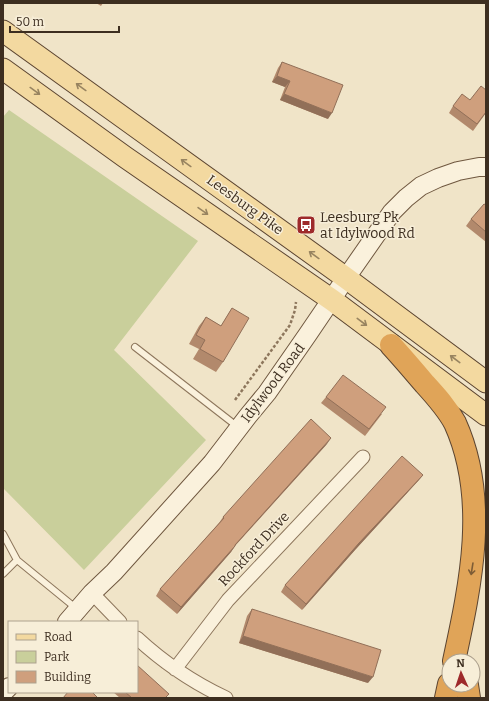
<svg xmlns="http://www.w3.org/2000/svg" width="489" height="701" viewBox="0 0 489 701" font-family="Bitter,serif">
	<rect width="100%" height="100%" fill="#f0e4c8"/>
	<path fill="#c9cf9b" d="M9,110L198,241L114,350L206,440L84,570L3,488V117Z"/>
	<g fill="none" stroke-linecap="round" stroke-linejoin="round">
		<g stroke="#8d765c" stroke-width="8">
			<path id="service" d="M135,347L238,427
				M3,534L17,560L77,609
				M3,574L17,560"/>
		</g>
		<g stroke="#8d765c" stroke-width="15">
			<path id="minor" d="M92,593L120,622
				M137,638C164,663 194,683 226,698
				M175,669L228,600L363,457"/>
		</g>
		<g stroke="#6f573f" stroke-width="20">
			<path id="secondary" d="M67,622L92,593L114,572L212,463L248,416L267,393L308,334L346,278L392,212L406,198L421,186L438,178L458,171L479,167H486
				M3,693L9,687"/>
		</g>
		<g stroke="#5b4430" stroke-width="23">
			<path id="primary" d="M3,31L346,278L486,382
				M3,69L125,157L332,300L486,415"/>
		</g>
		<g stroke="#5b4430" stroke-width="24">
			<path id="motorway" d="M391,345C403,358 414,371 425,384C436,396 447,408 455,423C489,498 471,583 454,661
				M467,685L469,698
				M446,698L449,684"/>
		</g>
		<path stroke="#8d765c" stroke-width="2.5" stroke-dasharray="3 2" stroke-linecap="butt" d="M235,400L290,325L295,310L296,302"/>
		<use href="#service" stroke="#faf1dc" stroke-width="6"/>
		<use href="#minor" stroke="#faf1dc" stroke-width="13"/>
		<use href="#secondary" stroke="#faf1dc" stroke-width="18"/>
		<use href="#primary" stroke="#f3d9a0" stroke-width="21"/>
		<use href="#motorway" stroke="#e0a458" stroke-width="22"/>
	</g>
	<path fill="#b2896c" d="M96,3H103L101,6Z
		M282,62L328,119L280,100L285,87L272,82L278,68Z
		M470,100L486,113L473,131L449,113L453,106Z
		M486,205V242L466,226L471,219Z
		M232,308L223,362L216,372L193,359L199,349L189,344L199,326L206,317L221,326Z
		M326,397L382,414L365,436L321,403Z
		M327,444L235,546L231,552L177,614L156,596L160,589L219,523L223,517Z
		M423,475L418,481L355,550L302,610L281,592L285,585Z
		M252,609L368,683L239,643L247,616Z
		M113,692H137L169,694L165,698H120Z"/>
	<path fill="#916f58" d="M277,76L290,81L285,87L272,82Z
		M284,94L332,113L328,119L280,100Z
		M331,438L327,444L230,551L235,545Z
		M423,475L418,481L355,550L302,610L306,604L359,543Z
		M235,546L231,552L177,614L181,607Z
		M243,636L373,677L368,683L239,643Z"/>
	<path fill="#cf9f7d" stroke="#916f58" d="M282,62L343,85L332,113L284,94L290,81L277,76Z
		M481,86L486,90V112L477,124L453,106L462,94L470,100Z
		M484,204L486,205V232L471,219Z
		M232,308L249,318L223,362L200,349L205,340L196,335L206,317L221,326Z
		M343,375L386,407L369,429L326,397Z
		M311,419L331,438L235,545V546L181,607L160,589L224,518L223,517Z
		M402,456L423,475L359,543L306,604L285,585Z
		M252,609L381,650L373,677L243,636Z
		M137,665L169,694L165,698H132L125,692H137Z
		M68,692H92L98,698H63Z"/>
	<defs><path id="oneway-shaft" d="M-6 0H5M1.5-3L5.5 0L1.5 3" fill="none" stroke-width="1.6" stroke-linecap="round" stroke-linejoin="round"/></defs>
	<g stroke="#988460">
		<use href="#oneway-shaft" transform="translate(81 87) rotate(-144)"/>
		<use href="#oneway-shaft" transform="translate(35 91) rotate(36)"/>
		<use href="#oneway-shaft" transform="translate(186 163) rotate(-144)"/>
		<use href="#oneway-shaft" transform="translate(203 211) rotate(35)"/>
		<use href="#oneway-shaft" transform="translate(314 255) rotate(-144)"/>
		<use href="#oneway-shaft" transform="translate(362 322) rotate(37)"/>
		<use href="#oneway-shaft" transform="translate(455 359) rotate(-143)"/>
	</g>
	<use stroke="#7e5d36" href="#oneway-shaft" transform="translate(472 569) rotate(99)"/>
	<defs>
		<g id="bus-square" transform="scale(1)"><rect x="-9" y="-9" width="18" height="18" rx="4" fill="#9e2a2b" stroke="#f7eed8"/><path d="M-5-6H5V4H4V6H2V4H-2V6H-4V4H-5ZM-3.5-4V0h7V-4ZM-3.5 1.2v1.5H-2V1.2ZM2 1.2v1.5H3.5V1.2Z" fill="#fff"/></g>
	</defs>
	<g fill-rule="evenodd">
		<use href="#bus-square" x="306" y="225"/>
	</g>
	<g text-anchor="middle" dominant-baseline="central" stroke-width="3" stroke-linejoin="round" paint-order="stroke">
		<g font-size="14" fill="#3d2e20" stroke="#f7eed8">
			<text transform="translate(245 205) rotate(36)">Leesburg Pike</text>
			<text transform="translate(273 383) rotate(-53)">Idylwood Road</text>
			<text transform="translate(254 549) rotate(-47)">Rockford Drive</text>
		</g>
		<g font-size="14" fill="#3d2e20" stroke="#f7eed8" text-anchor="start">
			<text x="320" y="217">Leesburg Pk<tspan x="320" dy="16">at Idylwood Rd</tspan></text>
		</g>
	</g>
	<rect width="489" height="701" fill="none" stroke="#3d2e20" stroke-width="8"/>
	<rect x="8" y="621" width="130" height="72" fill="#f7eed8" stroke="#ada18e"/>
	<rect x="16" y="634" width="20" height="6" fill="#f3d9a0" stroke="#ada18e"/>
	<text x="44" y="641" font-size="12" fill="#3d2e20">Road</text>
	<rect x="16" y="651" width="20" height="12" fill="#c9cf9b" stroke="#ada18e"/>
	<text x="44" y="661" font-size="12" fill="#3d2e20">Park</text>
	<rect x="16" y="671" width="20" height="12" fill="#cf9f7d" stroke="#ada18e"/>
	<text x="44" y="681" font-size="12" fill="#3d2e20">Building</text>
	<g transform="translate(461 673) rotate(357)"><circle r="19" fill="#f7eed8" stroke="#ada18e"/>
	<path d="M0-3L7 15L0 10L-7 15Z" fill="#9e2a2b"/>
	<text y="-6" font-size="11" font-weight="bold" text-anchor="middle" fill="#3d2e20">N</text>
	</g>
	<path d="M10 26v6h109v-6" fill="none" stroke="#3d2e20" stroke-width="2"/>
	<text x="16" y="26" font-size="12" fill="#3d2e20" stroke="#f7eed8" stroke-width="3" paint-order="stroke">50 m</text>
</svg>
